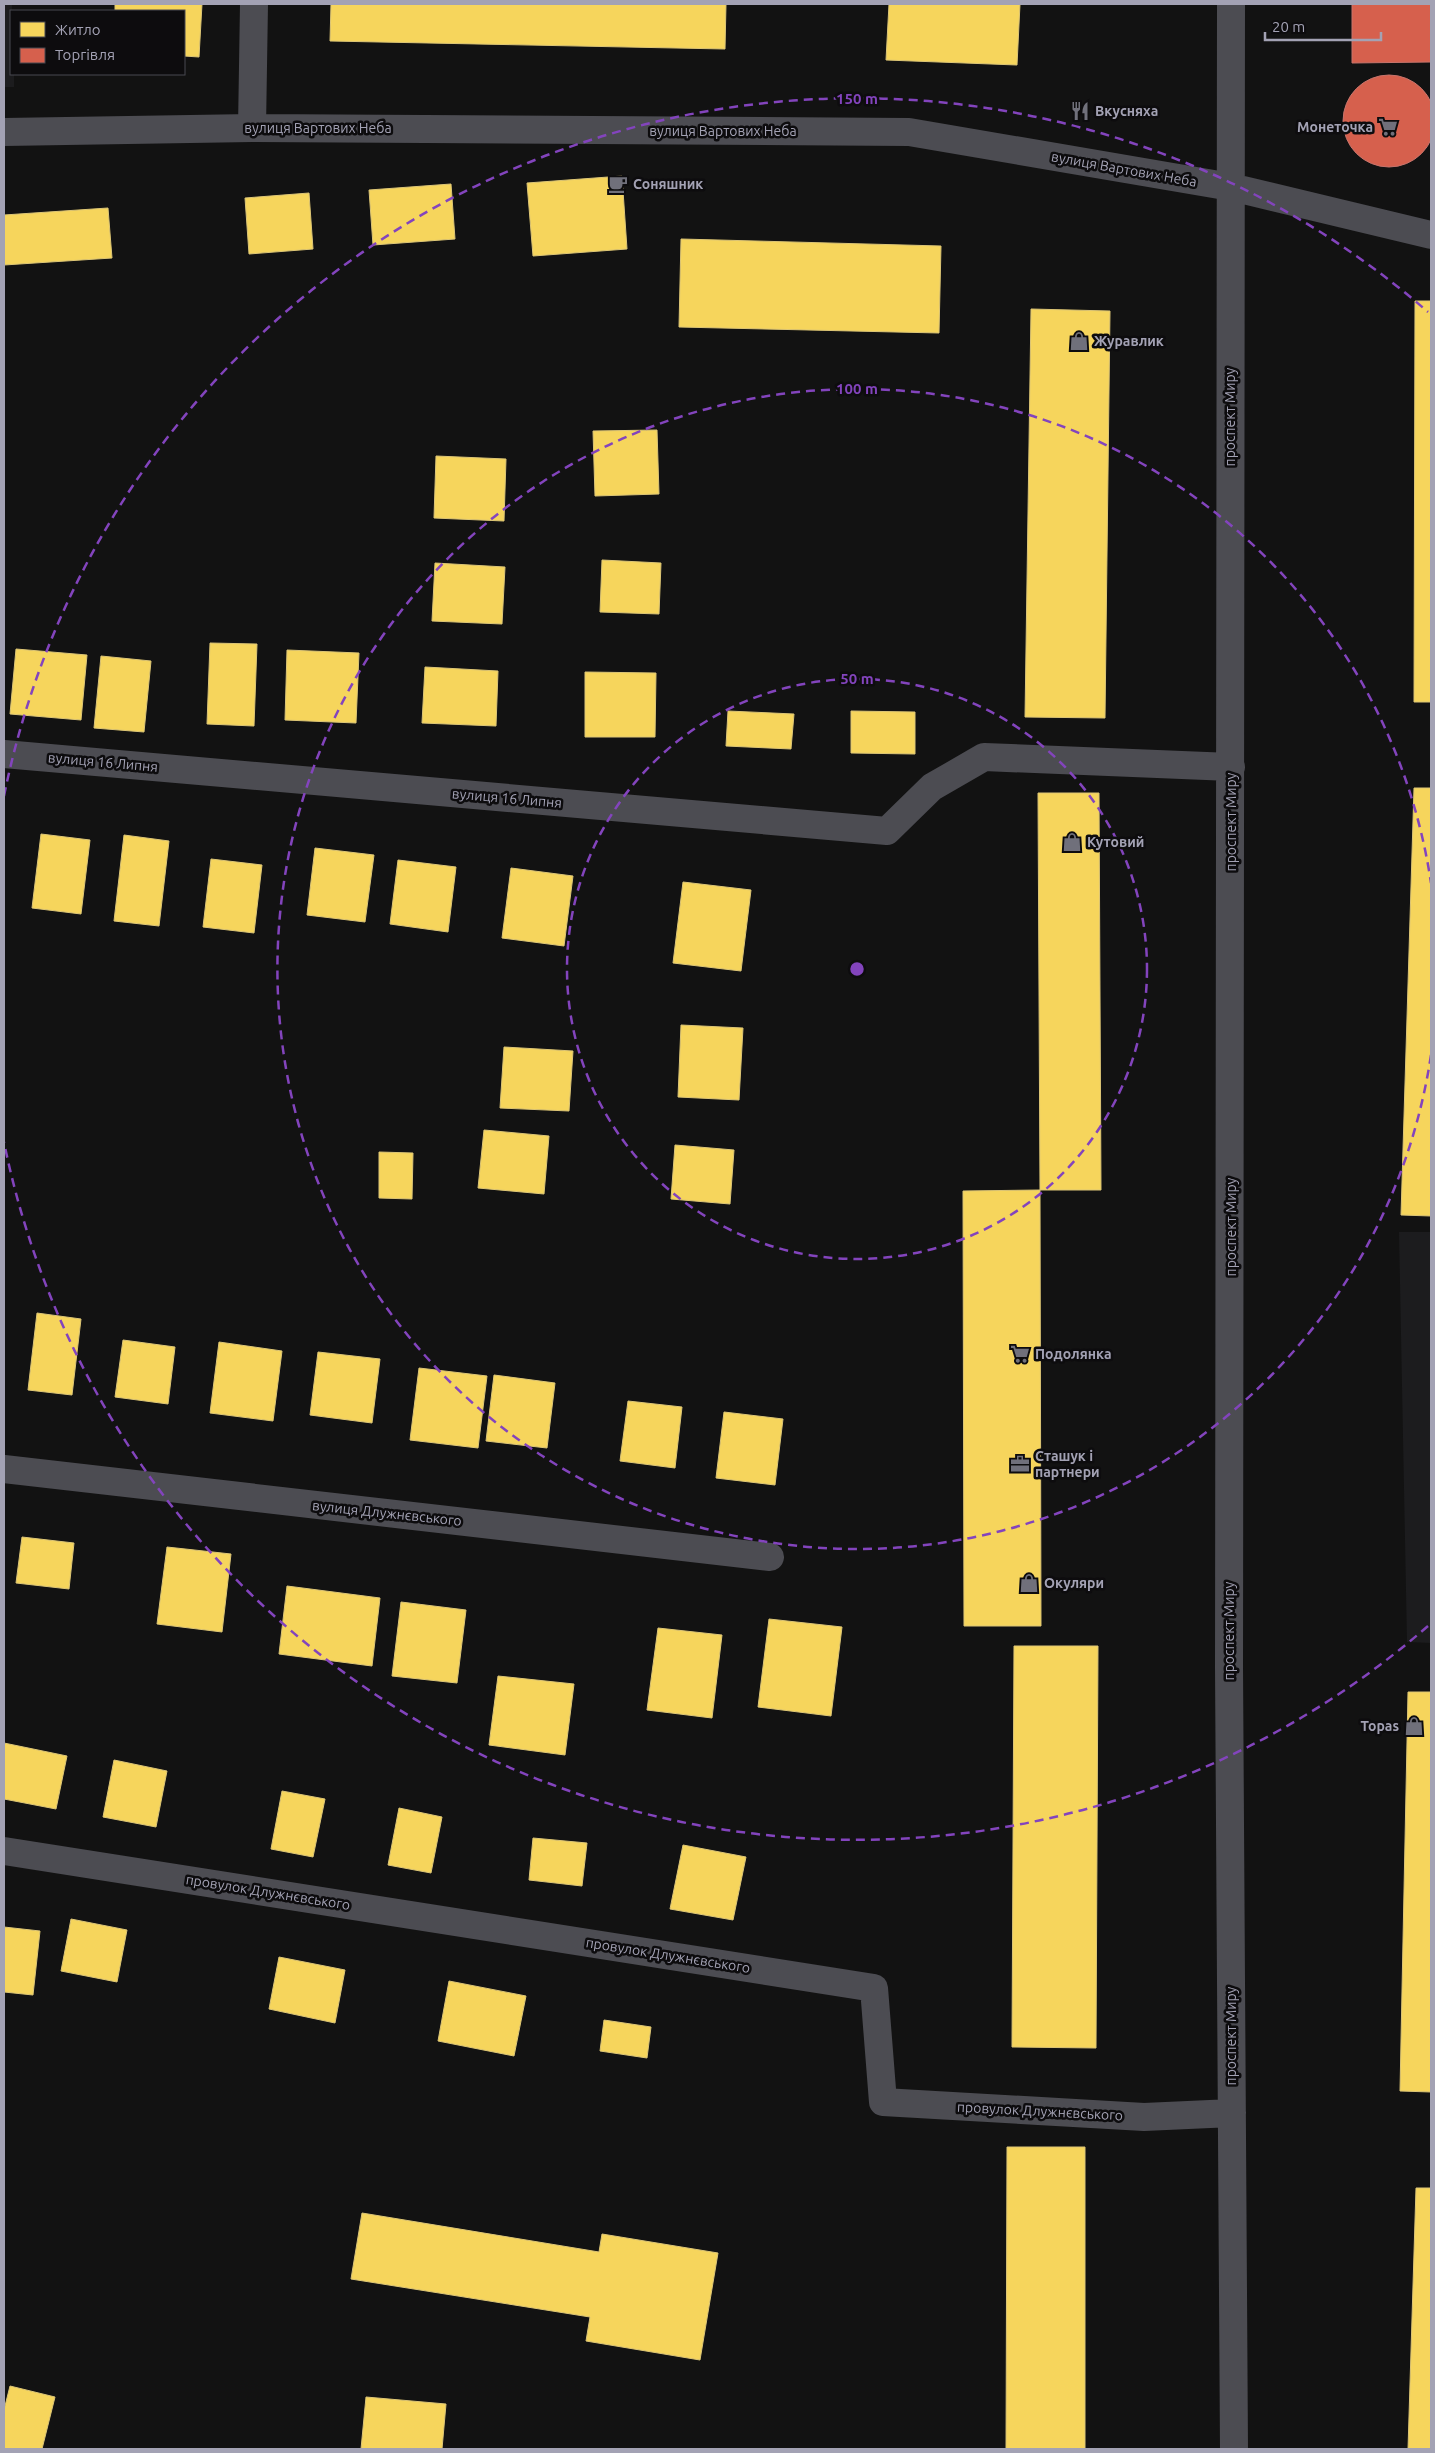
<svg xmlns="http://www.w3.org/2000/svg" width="1435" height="2453" viewBox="0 0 1435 2453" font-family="Ubuntu,sans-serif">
	<rect width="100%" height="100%" fill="#121212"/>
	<path fill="#1c1c1e" d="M4,4H12L11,74H14V87H4Z
		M1399,1232H1431V1643L1407,1642Z"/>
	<path fill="#f6d55c" stroke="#ddc676" d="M115,4H202L199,57L184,56V11H115Z
		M331,4H726L725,49L330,41Z
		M889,4H1020L1017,65L886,60Z
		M622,176L627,249L533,256L527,183Z
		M451,184L455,239L373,245L369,190Z
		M309,193L313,249L249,254L245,198Z
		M108,208L112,258L4,265V215Z
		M681,239L941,246L939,333L679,327Z
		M1415,301H1431V702H1414Z
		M1031,309L1110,311L1105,718L1025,717Z
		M657,430L659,494L595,496L593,431Z
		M436,456L506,459L504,521L434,518Z
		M602,560L661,563L659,614L600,612Z
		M435,563L505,567L502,624L432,621Z
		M210,643L257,644L254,726L207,724Z
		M16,649L87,655L81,720L10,714Z
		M287,650L359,653L356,723L285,720Z
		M101,656L151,661L144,732L94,728Z
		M425,667L498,671L496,726L422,723Z
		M585,672L656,673L655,737H585Z
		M728,711L794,714L791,749L726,746Z
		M851,711L915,712V754L851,753Z
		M1414,788H1431V1216L1401,1215Z
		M1038,793H1099L1101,1190H1040Z
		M41,834L90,840L81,914L32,908Z
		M124,835L169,841L159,926L114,921Z
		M315,848L374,855L365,922L307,915Z
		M211,859L262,865L254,933L203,927Z
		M398,860L456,867L448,932L390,924Z
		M511,868L573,876L564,946L502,938Z
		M683,882L751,890L741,971L673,963Z
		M681,1025L743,1028L739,1100L678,1097Z
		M504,1047L573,1051L569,1111L500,1108Z
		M484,1130L549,1136L544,1194L478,1188Z
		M675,1145L734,1150L730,1204L671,1199Z
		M379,1152L413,1153L412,1199L379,1198Z
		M1040,1190L1041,1626H964L963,1191Z
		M37,1313L81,1319L72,1395L28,1390Z
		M123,1340L175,1347L168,1404L115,1397Z
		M219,1342L282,1351L273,1421L210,1413Z
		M318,1352L380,1359L372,1423L310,1415Z
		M419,1368L487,1376L478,1448L410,1440Z
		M494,1375L555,1383L547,1448L486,1441Z
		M628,1401L682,1407L675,1468L620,1461Z
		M724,1412L783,1419L775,1485L716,1478Z
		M22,1537L74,1543L69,1589L16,1583Z
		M167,1547L231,1554L222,1632L157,1624Z
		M287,1586L380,1598L372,1666L279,1654Z
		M401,1602L466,1610L457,1683L392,1676Z
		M769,1619L842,1627L831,1716L758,1707Z
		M658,1628L722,1635L712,1718L647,1710Z
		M1014,1646H1098L1096,2048L1012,2047Z
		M498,1676L574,1684L565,1755L489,1745Z
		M1408,1692H1431V2092L1400,2091Z
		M4,1743L67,1756L56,1809L4,1799Z
		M114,1760L167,1771L156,1827L103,1817Z
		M282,1791L325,1799L313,1857L271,1849Z
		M399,1808L442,1817L431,1873L388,1865Z
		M533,1838L587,1843L582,1886L529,1880Z
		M683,1845L746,1857L733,1920L670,1909Z
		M71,1919L127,1930L117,1982L61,1971Z
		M4,1927L40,1931L33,1995L4,1992Z
		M279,1957L345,1970L335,2023L269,2009Z
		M449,1981L526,1996L514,2056L438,2041Z
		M604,2020L651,2027L647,2058L600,2051Z
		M1007,2147H1085V2449H1006Z
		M1416,2188H1431V2449H1408Z
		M362,2213L599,2252L602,2234L718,2253L700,2360L586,2341L590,2317L351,2279Z
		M10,2386L55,2397L42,2449H4V2410Z
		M366,2397L446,2404L442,2449H361Z"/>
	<path fill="#d6604d" stroke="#c7746c" d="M1352,4H1431V62L1352,63Z
		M1343 121a46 46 0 1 1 92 0a46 46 0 1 1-92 0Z"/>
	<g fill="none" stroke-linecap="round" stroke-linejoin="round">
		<path stroke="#4c4c52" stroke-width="28" d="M1231,4L1229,1667L1234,2449
			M252,128L254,4
			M4,132L252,128L909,132L1231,187L1431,235
			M4,754L887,831L932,787L984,757L1231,767
			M4,1469L770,1557
			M4,1851L874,1988L883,2102L1144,2117L1232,2113"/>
	</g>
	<g fill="none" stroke="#8344bd" stroke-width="2.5" stroke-dasharray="9 6">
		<circle cx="857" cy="969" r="290"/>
		<path d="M1431 1055A580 580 0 1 1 1431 883"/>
		<path d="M1428 1626A870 870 0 0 1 4 1142M4 796A870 870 0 0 1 1428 312"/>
	</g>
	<defs>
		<g id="restaurant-bare" transform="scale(1.5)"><path d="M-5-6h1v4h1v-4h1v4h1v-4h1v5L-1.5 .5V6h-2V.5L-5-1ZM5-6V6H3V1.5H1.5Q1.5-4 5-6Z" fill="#70707b" stroke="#0d0c0e" stroke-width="2.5" paint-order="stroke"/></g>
		<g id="supermarket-bare" transform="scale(1.5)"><path d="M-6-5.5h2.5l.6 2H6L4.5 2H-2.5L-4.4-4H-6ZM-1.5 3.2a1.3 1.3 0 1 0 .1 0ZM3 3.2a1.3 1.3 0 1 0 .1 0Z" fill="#70707b" stroke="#0d0c0e" stroke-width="2.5" paint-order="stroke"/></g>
		<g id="cafe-bare" transform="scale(1.5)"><path d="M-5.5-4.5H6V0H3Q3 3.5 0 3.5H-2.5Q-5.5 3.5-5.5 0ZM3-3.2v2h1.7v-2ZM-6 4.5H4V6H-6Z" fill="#70707b" stroke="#0d0c0e" stroke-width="2.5" paint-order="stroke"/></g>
		<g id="shop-bare" transform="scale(1.5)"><path d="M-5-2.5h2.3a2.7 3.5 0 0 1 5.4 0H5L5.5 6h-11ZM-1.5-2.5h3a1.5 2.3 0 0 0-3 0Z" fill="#70707b" stroke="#0d0c0e" stroke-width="2.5" paint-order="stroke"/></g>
		<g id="office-bare" transform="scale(1.5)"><path d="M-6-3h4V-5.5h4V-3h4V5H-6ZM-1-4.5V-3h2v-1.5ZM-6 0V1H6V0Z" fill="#70707b" stroke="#0d0c0e" stroke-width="2.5" paint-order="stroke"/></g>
	</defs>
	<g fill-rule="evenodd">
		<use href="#restaurant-bare" x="1080" y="111"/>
		<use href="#supermarket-bare" x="1388" y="127"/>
		<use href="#cafe-bare" x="618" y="184"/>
		<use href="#shop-bare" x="1079" y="341"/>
		<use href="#shop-bare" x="1072" y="842"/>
		<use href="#supermarket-bare" x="1020" y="1354"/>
		<use href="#office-bare" x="1020" y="1464"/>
		<use href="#shop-bare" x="1029" y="1583"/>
		<use href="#shop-bare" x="1414" y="1726"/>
	</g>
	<g text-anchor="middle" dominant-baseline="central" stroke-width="5" stroke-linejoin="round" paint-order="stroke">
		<g font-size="14" font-weight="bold" fill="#a3a2b4" stroke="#0d0c0e" text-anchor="start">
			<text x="1095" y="111">Вкусняха</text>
			<text x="1373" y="127" text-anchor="end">Монеточка</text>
			<text x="633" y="184">Соняшник</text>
			<text x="1094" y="341">Журавлик</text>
			<text x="1087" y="842">Кутовий</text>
			<text x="1035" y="1354">Подолянка</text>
			<text x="1035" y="1456">Сташук і<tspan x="1035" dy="16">партнери</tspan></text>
			<text x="1044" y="1583">Окуляри</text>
			<text x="1399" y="1726" text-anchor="end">Topas</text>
		</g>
		<g font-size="14" fill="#a3a2b4" stroke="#0d0c0e">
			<text x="318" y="128">вулиця Вартових Неба</text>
			<text x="723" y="131">вулиця Вартових Неба</text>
			<text transform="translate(1124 169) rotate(10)">вулиця Вартових Неба</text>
			<text transform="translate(1230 417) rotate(-90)">проспект Миру</text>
			<text transform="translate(103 762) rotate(5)">вулиця 16 Липня</text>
			<text transform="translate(507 798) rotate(5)">вулиця 16 Липня</text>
			<text transform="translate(1231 822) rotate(-90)">проспект Миру</text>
			<text transform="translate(1231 1227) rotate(-90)">проспект Миру</text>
			<text transform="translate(387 1513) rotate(6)">вулиця Длужнєвського</text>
			<text transform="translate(1229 1631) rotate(-90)">проспект Миру</text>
			<text transform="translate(268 1892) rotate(9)">провулок Длужнєвського</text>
			<text transform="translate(668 1955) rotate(9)">провулок Длужнєвського</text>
			<text transform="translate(1231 2036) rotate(-90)">проспект Миру</text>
			<text transform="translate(1040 2111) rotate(3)">провулок Длужнєвського</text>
		</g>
	</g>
	<circle cx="857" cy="969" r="8" fill="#8344bd" stroke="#0d0c0e" stroke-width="2.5"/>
	<g font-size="15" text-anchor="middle" font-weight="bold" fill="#8344bd" stroke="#0d0c0e" stroke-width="5" stroke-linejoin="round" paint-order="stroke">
		<text x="857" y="104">150 m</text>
		<text x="857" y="394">100 m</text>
		<text x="857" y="684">50 m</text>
	</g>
	<rect width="1435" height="2453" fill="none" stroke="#a3a2b4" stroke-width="10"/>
	<rect x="10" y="10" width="175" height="65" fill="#0d0c0e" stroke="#494850"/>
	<rect x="20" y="22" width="25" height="15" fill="#f6d55c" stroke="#494850"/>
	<text x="55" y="35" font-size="15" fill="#a3a2b4">Житло</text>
	<rect x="20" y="48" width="25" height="15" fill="#d6604d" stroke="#494850"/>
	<text x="55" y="60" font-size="15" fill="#a3a2b4">Торгівля</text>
	<path d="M1265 32v8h116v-8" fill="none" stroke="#a3a2b4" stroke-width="2.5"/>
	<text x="1272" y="32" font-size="15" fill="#a3a2b4" stroke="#0d0c0e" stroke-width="4" paint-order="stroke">20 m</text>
</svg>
